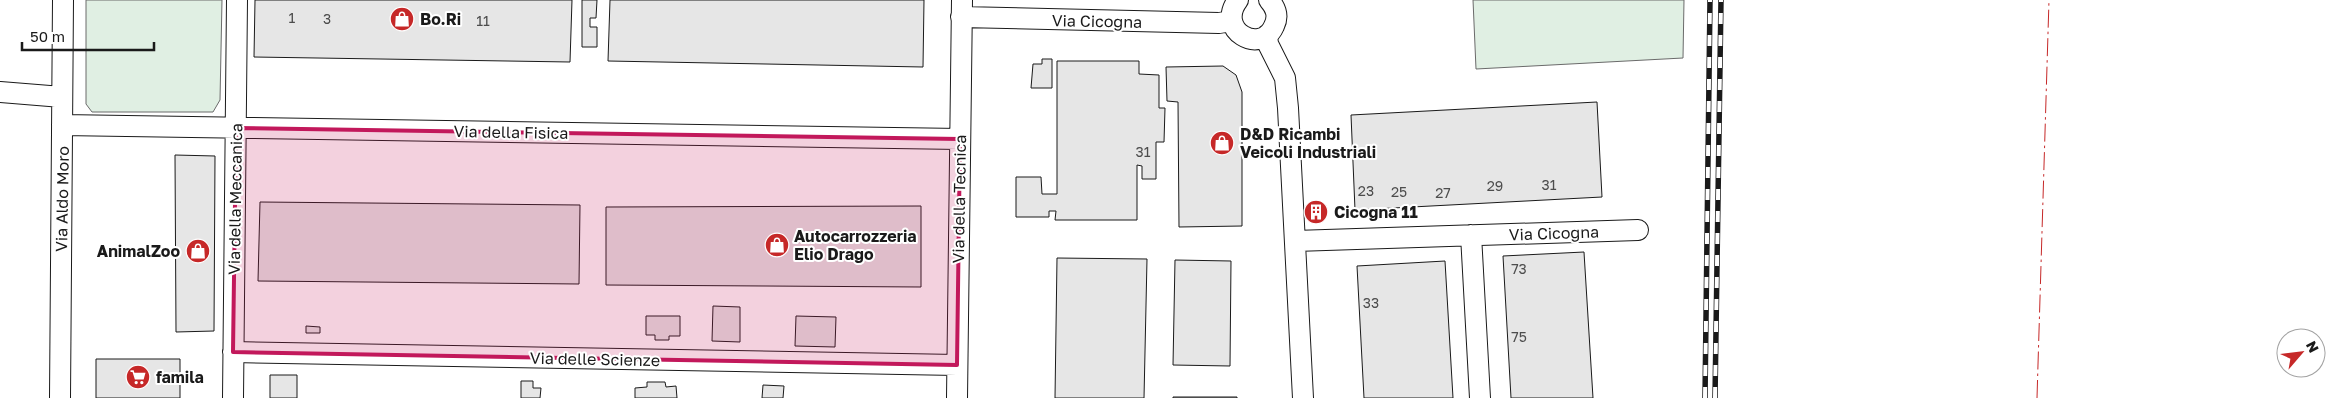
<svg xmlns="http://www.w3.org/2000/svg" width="2346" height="398" viewBox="0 0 2346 398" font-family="'Golos Text',sans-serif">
	<rect width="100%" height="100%" fill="#fff"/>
	<path fill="#e0efe3" stroke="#6a6a6a" d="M86,0H222L220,100L213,112H92L86,104Z
		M1473,0H1684L1683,58L1476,69Z"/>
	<path fill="#e6e6e6" stroke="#1a1a1a" d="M255,0H572L570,62L254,57Z
		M582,0H597L596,18H590V27H597V47H582Z
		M610,0H924L923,67L608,61Z
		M1042,59H1052V88H1031L1033,64H1042Z
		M1057,61H1139V74L1159,75V108H1165L1164,142H1156V179H1142V166L1137,165V220H1055L1056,211H1049V217H1016V177H1041L1042,194H1057Z
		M1223,66L1236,75L1242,92V226L1179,227L1178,102L1167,101L1166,67Z
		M1597,102L1602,197L1355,210L1351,115Z
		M175,155L215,156L214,331L176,332Z
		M260,202L580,205L579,284L258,281Z
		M921,206V287L606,285V207Z
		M1310,207H1321V217L1310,218Z
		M1584,252L1593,398H1511L1503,256Z
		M1057,258L1147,259L1144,398H1055Z
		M1175,260L1231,261L1230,366L1173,365Z
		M1445,261L1453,398H1364L1357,266Z
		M713,306L740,307V342L712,341Z
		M646,316H680V336H669V340H655V335H646Z
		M796,316L836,317L835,347L795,346Z
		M306,326L320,327V333H306Z
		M96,359H180V398H96Z
		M270,375H297V398H270Z
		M521,381H533V388H541L540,398H521Z
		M647,382H665L666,387L676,386L677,398H635V388L647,387Z
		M763,385L784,386L783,398H762Z
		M1173,397H1237V398H1173Z"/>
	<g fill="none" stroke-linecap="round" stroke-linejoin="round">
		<g stroke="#1a1a1a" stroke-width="22">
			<path id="minor" d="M1238,0C1215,30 1261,56 1274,26C1279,16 1276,8 1269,0
				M961,17L1219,23L1232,21
				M1267,35L1268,44L1285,78L1288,108L1303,398
				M0,92L62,97
				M62,125L960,139
				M1471,235L1480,398
				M1295,241L1638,230
				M233,352L957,365
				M60,398L63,0
				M233,398L237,0
				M957,398L962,0"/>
		</g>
		<use href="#minor" stroke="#fff" stroke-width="20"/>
		<g stroke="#1a1a1a" stroke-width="5.5">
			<path id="rail" d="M1705,398L1710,0
				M1715,398L1721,0"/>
		</g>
		<use href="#rail" stroke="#fff" stroke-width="4" stroke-dasharray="11" stroke-linecap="butt"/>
		<path stroke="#c62828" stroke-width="1" stroke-dasharray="18 4 2.5 4" stroke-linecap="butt" d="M2037,398L2049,0"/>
	</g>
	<path fill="#c2185b" fill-opacity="0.2" stroke="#c2185b" stroke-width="4" stroke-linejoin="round" d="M236,128L960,139L957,365L233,352Z"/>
	<defs>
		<g id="shop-disc" transform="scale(1.25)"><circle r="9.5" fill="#c62828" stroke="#fff"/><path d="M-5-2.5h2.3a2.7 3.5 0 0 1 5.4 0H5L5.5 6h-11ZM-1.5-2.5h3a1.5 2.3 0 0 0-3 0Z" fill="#fff"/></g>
		<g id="building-disc" transform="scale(1.25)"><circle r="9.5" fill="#c62828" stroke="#fff"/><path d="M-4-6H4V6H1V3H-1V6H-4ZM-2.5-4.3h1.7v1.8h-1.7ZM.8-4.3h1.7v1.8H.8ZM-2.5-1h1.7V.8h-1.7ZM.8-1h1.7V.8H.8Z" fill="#fff"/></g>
		<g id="supermarket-disc" transform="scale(1.25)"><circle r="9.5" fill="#c62828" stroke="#fff"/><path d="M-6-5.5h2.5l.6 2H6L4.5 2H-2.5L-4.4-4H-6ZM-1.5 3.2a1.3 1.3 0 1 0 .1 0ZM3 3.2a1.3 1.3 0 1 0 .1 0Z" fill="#fff"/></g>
	</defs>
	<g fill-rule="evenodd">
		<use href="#shop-disc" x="402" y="19"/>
		<use href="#shop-disc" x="1222" y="143"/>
		<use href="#building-disc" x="1316" y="212"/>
		<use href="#shop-disc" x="777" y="245"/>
		<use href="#shop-disc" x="198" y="251"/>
		<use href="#supermarket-disc" x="138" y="377"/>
	</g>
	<g text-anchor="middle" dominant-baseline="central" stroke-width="4" stroke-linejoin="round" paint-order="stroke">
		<g font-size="14" fill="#4d4d4d">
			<text x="292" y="17">1</text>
			<text x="327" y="18">3</text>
			<text x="483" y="20">11</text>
			<text x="1143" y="151">31</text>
			<text x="1549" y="184">31</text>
			<text x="1495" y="185">29</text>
			<text x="1366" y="190">23</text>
			<text x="1399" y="191">25</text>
			<text x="1443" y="192">27</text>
			<text x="1519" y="268">73</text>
			<text x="1371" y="302">33</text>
			<text x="1519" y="336">75</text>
		</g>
		<g font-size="16" font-weight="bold" fill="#1a1a1a" stroke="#fff" text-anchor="start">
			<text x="420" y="19">Bo.Ri</text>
			<text x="1240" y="134">D&amp;D Ricambi<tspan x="1240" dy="18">Veicoli Industriali</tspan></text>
			<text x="1334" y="212">Cicogna 11</text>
			<text x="794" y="236">Autocarrozzeria<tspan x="794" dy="18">Elio Drago</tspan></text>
			<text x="180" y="251" text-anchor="end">AnimalZoo</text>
			<text x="156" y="377">famila</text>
		</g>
		<g font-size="16" fill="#1a1a1a" stroke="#fff">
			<text transform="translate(1097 21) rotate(1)">Via Cicogna</text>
			<text transform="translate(511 132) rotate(1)">Via della Fisica</text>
			<text transform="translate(62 199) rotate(-89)">Via Aldo Moro</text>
			<text transform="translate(235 199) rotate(-89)">Via della Meccanica</text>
			<text transform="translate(959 199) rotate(-89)">Via della Tecnica</text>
			<text transform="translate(1554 233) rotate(-2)">Via Cicogna</text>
			<text transform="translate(595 359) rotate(1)">Via delle Scienze</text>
		</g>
	</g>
	<g transform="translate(2301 353) rotate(62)"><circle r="24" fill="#ffffff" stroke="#a3a3a3"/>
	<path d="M0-4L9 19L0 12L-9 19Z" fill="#c62828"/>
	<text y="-8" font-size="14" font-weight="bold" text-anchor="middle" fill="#1a1a1a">N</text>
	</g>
	<path d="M22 42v8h132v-8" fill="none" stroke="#1a1a1a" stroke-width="2.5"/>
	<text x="30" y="42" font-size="15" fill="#1a1a1a" stroke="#ffffff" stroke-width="4" paint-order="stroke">50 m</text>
</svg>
